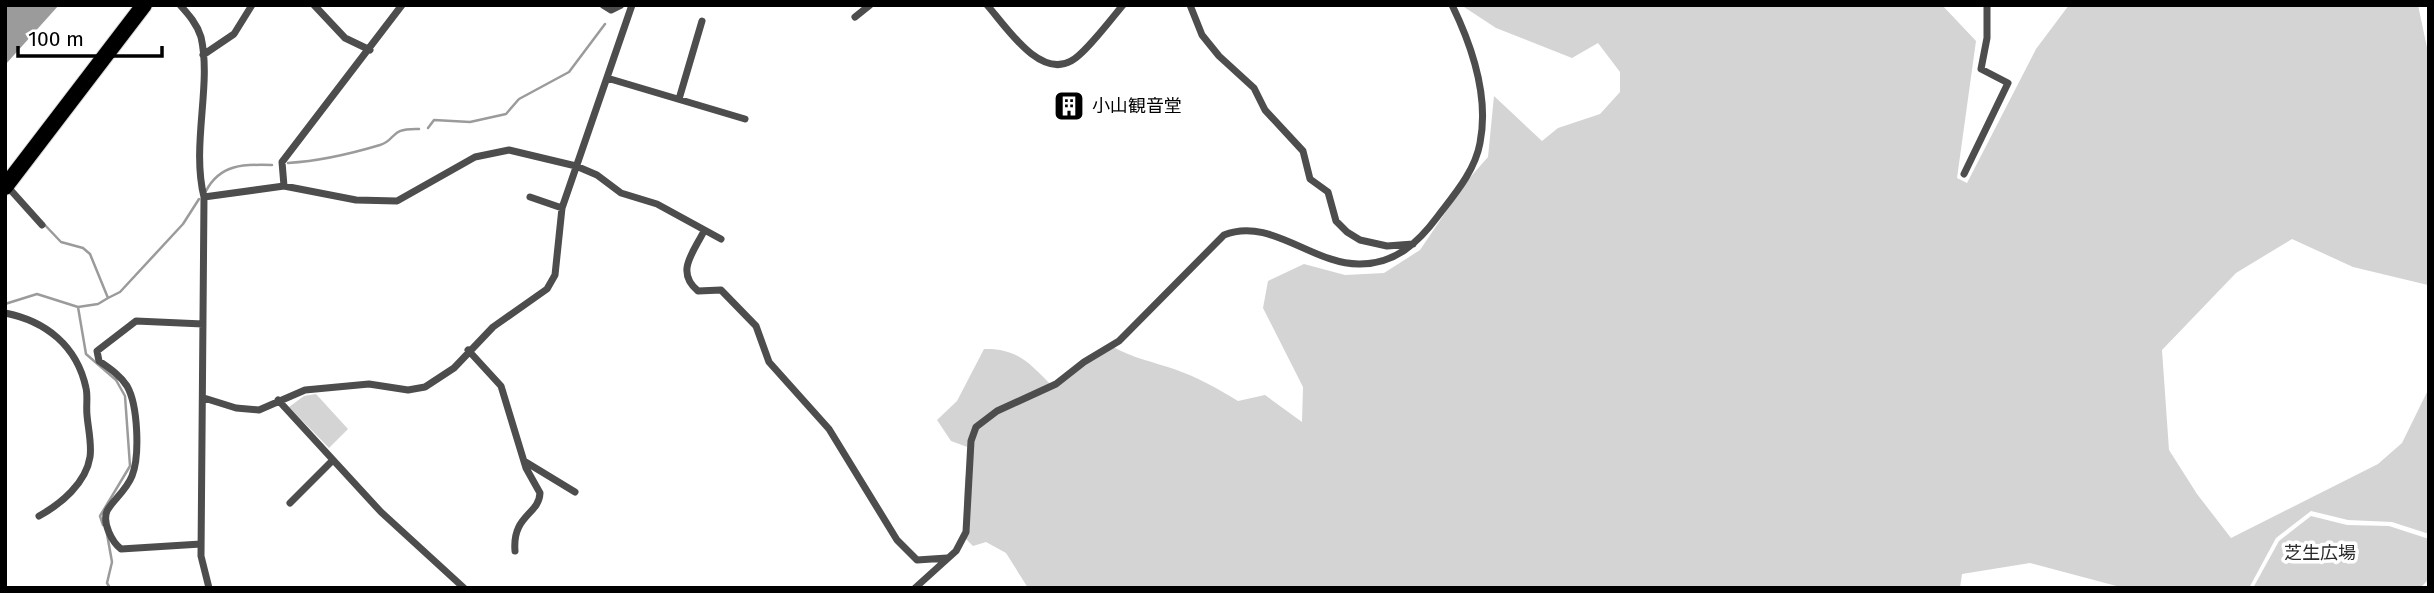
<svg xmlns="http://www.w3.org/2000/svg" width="2434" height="593" viewBox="0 0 2434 593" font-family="'Fira Sans','Noto Sans JP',sans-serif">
	<rect width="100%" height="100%" fill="#fff"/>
	<path fill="#d4d4d4" d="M1461,5H1942L1976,41L1957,178L1967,183L2036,49L2069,5H2418L2429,57L2428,285L2353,267L2292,239L2236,273L2162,350L2169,450L2197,494L2231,538L2378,464L2402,443L2429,388V534L2392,522L2348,520L2311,511L2276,538L2249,588H2124L2030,563L1962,574L1960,588H1028L1006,553L986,542L973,546L963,536L965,481L970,448L951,441L937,420L957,401L984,349C1018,348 1030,364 1052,386L1113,347C1133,358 1153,362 1174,369C1197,377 1217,388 1238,401L1265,395L1302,422L1303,387L1263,308L1268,281L1304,264L1345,275L1384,273L1420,250L1466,182L1488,157L1494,96L1542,141L1558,128L1600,114L1620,92V72L1598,43L1572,58L1496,28Z
		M316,394L348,429L329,448L289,407L304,396Z
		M2311,516L2347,525L2389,526L2429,539V579L2420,588H2253L2279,541Z"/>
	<path fill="#9b9b9b" d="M8,5H59L5,65V8Z"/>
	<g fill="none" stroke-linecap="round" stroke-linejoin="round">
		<path stroke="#9b9b9b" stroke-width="2.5" d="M428,128L434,120L470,122L506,114L519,99L569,72L605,24
			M288,163C320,161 350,154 380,145C397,140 388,128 419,129
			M206,191C220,164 244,164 272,165
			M43,223L61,242L83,248L90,254L108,298L98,304L78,307L86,354L116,380L125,396L130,466L100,516L103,525
			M108,298L120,292L183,224L199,199
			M5,304L37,294L78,307
			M107,534L112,562L107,583L110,588"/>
		<g stroke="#dbdbdb" stroke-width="18">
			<path id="highway" d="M5,187L144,5"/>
		</g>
		<path stroke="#4d4d4d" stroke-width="7" d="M180,5C189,15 197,24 201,37C212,85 191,145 204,197L201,556L209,588
			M314,5L345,38L370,50
			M603,5L611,10L621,5
			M987,5C1005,25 1039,79 1071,61C1084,55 1112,18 1123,5
			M1190,5L1202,35L1219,56L1254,88L1265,110L1303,151L1310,179L1328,192L1336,221L1347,232L1360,240L1387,246L1413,244
			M855,17L870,5
			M203,55L234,34L252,5
			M607,78L745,119
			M679,99L702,21
			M1964,174L2008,83L1981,69L1987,38V5
			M7,186L42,225
			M284,186L282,162L402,5
			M204,197L284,186L356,200L397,201L475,157L509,150L576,166L597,175L621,193L657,204L721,239
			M530,197L562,208
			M704,231C693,253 675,272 698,291L721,290L756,326L769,362L829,429L897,540L917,560L947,558
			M5,313C46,321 77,346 86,388C88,396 86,406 87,415C88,428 92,444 90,457C86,483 61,504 39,516
			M468,350L501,386L526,468L540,493C539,515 512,515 515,551
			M204,398L236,408L259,410L305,390L369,384L408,390L425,387L454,368L493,327L547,289L555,275L562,208L632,5
			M278,400L381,512L464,588
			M524,461L575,492
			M290,503L333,460
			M201,544L121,549C112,542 102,523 107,511C112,501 126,491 132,476C140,456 138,405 127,386C120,375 109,368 99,361L97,351L136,321L203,324
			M915,588L956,551L966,532L971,441L976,427L997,411L1056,384L1084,362L1119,341L1224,235C1270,216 1313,265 1360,264C1395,264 1418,243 1438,216C1454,195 1475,171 1480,143C1489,98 1472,46 1452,5"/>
		<use href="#highway" stroke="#000" stroke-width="16"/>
	</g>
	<defs>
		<g id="building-square" transform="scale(1.575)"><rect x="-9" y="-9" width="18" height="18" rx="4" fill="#000" stroke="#fff"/><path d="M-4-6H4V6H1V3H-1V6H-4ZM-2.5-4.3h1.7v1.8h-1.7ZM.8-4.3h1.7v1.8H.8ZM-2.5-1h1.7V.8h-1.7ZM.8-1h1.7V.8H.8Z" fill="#fff"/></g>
	</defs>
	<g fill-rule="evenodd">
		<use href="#building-square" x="1069" y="106"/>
	</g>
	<g text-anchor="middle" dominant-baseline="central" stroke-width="7" stroke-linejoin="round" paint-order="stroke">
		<g font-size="18" fill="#000" stroke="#fff" text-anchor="start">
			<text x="1092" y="106">小山観音堂</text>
		</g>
		<g font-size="18" fill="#2b2b2b" stroke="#fff">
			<text x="2320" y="553">芝生広場</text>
		</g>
	</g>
	<rect width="2434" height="593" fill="none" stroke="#000000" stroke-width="14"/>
	<path d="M18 46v10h144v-10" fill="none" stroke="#000000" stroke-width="3.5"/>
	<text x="28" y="46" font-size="21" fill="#000000" stroke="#ffffff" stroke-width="5" paint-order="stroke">100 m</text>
</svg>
